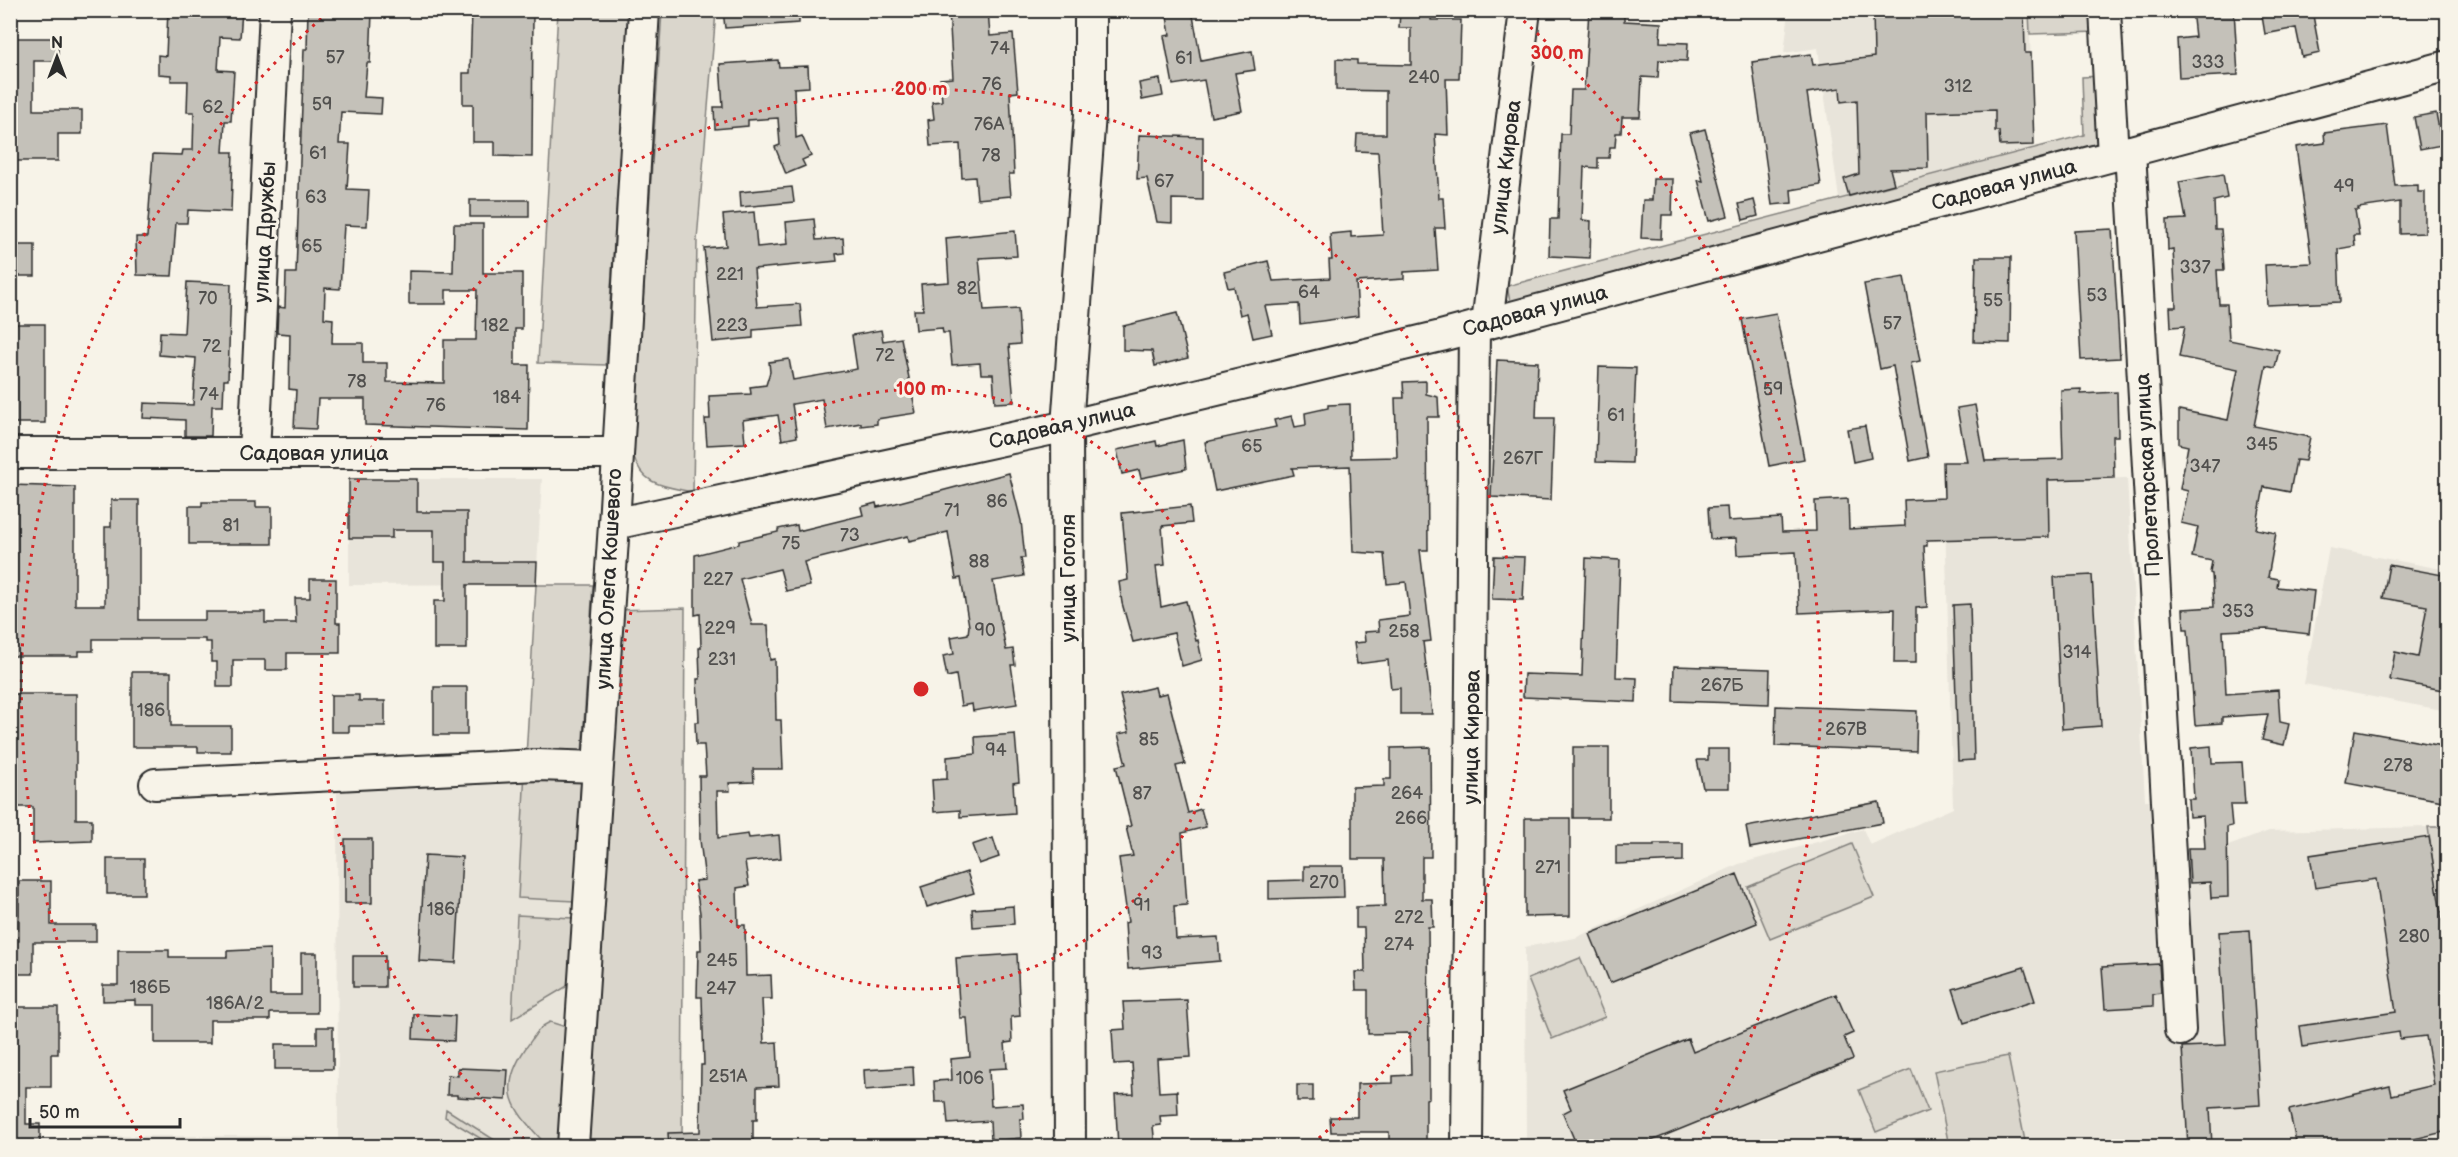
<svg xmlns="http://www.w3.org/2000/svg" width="2458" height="1157" viewBox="0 0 2458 1157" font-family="'Balsamiq Sans',sans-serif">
	<rect width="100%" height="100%" fill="#f7f3e8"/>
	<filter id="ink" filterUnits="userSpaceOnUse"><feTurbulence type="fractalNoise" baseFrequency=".0167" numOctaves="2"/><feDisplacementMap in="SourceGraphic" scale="12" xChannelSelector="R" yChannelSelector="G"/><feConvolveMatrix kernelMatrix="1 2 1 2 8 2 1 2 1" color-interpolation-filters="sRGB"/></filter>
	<g filter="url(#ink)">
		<path fill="#e8e4da" d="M1789,11H2029L2034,148L1839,199L1818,48L1784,53Z
			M2127,478L2145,800L2174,799L2177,850L2228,846L2269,831L2428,827L2441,912L2447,911V1139L2428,1146H1526L1525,947L1575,938L1739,864L1863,829L1870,845L1953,808L1944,483Z
			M349,479H542L536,584L349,585Z
			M2329,548L2447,570V711L2304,684Z
			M582,754L558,1146H338L337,767Z
			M82,1136H309V1146H329H82Z"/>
		<path fill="#dad6cc" stroke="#82807c" stroke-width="1.5" d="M558,11H629L606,365L538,363Z
			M662,11H716L697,240L693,492C663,486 642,486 633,454Z
			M2029,11H2097L2098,32L2030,34Z
			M2101,76L2106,152L1514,308L1510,302L1507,286L2084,135L2082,77Z
			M536,585H593L582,754L526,757Z
			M685,608L682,1146H584L618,610Z
			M525,771L581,781L574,901L518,898Z
			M2428,827H2447V911L2440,912Z
			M1852,844L1874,897L1770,939L1748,887Z
			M517,915L573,918L569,985L512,1019Z
			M1580,958L1605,1017L1552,1039L1528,979Z
			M550,1022L566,1027L558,1146H547C516,1111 495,1095 525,1049C533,1039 538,1027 550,1022Z
			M2008,1056L2026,1146H1949L1934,1071Z
			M1911,1069L1928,1111L1876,1132L1859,1090Z
			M446,1109L504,1146H493L445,1117Z"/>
		<path fill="#c4c1b9" stroke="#2b2b2b" stroke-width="1.5" d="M168,10H242L240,38L220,37L218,70L234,71L231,121H225L223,152H233L231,212L188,210L187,223H176L172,276L137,275L136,237H147L153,154L182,155L183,150H193L194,112H187L188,81H171V75L158,74V55L166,56Z
			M308,10L372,12L370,63H367L364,97L382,98L381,114L341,112L339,144H350L347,189L369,190L367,226L344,225L340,289L325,288L324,318L333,319L332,343H363V363H387V382L444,383V340H476L477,290H446V304H409V271L453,272L454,224H483V273H522V329H515V365H529L528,430L365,425V399H318L316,429L294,428L296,390L289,389L290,334L277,333L278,307L285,308L286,273H296L304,49H307Z
			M472,10H533L532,157L495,156V142H473V104H463V73H470Z
			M723,10H799V23L725,28Z
			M949,10H988L990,36L1013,34L1018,92L1010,93L1014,174H1009L1011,196L977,199L975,177L962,178L960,144L930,146L928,120L934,119L932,102L942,101L940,79L953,78Z
			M1166,10H1192L1201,61L1252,51L1255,70L1235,73L1242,111L1211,117L1204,80L1173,85L1164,36L1170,35Z
			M1589,10H1624V21L1661,23L1660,42L1688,43L1687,61L1659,60L1658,78L1642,77L1640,117H1622L1621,133H1616L1615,147H1610L1609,158H1598V168L1584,167L1582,220L1591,221L1590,258L1549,256L1550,219H1558L1561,134H1569L1571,90H1584Z
			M1873,10H2024L2025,53H2031L2034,145L2000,146L1999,131H1995V110L1927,112L1928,168L1890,169L1894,184L1849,196L1844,179L1859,174L1857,100L1841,102L1840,88L1807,93L1821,185L1791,190L1792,203L1772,205L1752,62L1811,54L1813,65L1874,57Z
			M2192,10H2234L2238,75L2179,78L2177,39L2195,37Z
			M2261,10H2312L2320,53L2302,57L2296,28L2265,34Z
			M1400,11H1431V20H1461L1459,79H1446L1448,135L1435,134L1439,198H1443L1445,228H1435L1438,270L1404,272V279L1356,282L1358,316L1300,324L1299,304L1265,306L1272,334L1253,338L1247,313L1240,315L1234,287L1228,288L1224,272L1268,261L1273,281L1330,278L1329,260H1332L1330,234L1351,232V237L1383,235L1378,152L1356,151L1357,134H1386V91L1336,90V59L1357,60V64L1411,65V28H1399Z
			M10,38H58V61H34V110H82V134H58V161H10Z
			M778,60L779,67L808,66L809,87L794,88L796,138L802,136L811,156L802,160L805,166L786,174L775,147L780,145L778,118L748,120V126L715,129L714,107H723L720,64Z
			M1160,79L1163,96L1142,100L1139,83Z
			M2436,113L2442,145L2420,149L2414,117Z
			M2387,125L2395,186L2418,185V192H2425V233L2400,234V202L2358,208L2359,210H2355L2359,235H2354L2355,246L2338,249L2340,302L2267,305L2265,265L2312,263L2296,147L2325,143L2324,133Z
			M1705,129L1728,216L1709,221L1698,180L1703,181L1690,133Z
			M1139,135L1203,137V200L1172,199V223L1157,222L1147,178L1137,179Z
			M2223,174L2227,198L2214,201L2215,229H2221L2224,270H2217L2219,304H2227L2229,340L2279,350L2275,368L2266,366L2254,426L2310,437L2305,461L2296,460L2290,492L2264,487L2256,529L2276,533L2268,577L2278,579L2277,587L2314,591L2309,634L2267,629L2223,631L2226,694L2278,690L2280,722L2289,724L2284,745L2262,740L2268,714L2222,717V723L2195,725L2188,629H2184L2183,609L2214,607L2212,574L2210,573L2212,561L2192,557L2198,527L2181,523L2188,491L2180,489L2188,446L2179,444V410L2228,420L2238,369L2179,357L2185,326L2171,327L2170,307H2176L2173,249L2168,250L2167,220L2186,219L2179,182Z
			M1653,179H1673L1672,215H1662L1661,239L1641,238L1643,200H1652Z
			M792,187L794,202L741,207L740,192Z
			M470,200H529V217H470Z
			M1754,200L1758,216L1743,220L1739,204Z
			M754,212L757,247L788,244L786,222L814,219L816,240L843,238L844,253L836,254L837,261L754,269L757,307L800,304L802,326L753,330V338L713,342L704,248L726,246L723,215Z
			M2112,229L2120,358L2081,360L2074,231Z
			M1015,231L1017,256L979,258L984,311L1018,309L1020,344L1009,345L1014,402L995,403L993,374H981L980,363L952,365L949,333H943L942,328L916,330L914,310H923L921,284L949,282L946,238Z
			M10,245H35V276H10Z
			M1976,257H2011L2010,343L1974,342Z
			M1904,277L1920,361L1911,363L1928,457L1910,461L1893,366L1880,369L1864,284Z
			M187,282L231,284L228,380H224L223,406H212L211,436H185V420L143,418L144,403L193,405L196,358L159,355L160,332L184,333Z
			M1177,313L1188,358L1155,366L1152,351L1123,350V326Z
			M1776,313L1804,459L1769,466L1742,319Z
			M10,324H45V423H10Z
			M881,330L883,341L901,338L916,413L877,419V424L861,426V423L827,429L822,399L792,404L797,437L782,440L778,415L743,420L745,443L707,445L705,419H710L709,396L751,394L750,387L766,385L770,372L769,362L789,359L793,380L857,369L852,335Z
			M1497,360L1538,362L1536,418H1554L1551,500L1491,497Z
			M1599,367L1636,368L1632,463L1596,462Z
			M1426,381V394L1438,397L1439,417H1427L1428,550H1420L1431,641L1423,642L1432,714H1400V688L1391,689L1388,660L1357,664L1354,643L1365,642L1364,632L1379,631L1378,620L1410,616L1406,582L1387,584L1384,554L1353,552L1350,466L1292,468L1294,475L1215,491L1205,442L1276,427L1274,420L1292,416L1295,427L1306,425L1305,413L1328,408V405L1350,404L1351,458L1397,457L1395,398H1404L1403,382Z
			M2081,389V394L2117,392L2118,436H2113L2114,478L2048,480L2049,537L1927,540V546H1924L1927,607L1916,608V663H1894L1895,609L1799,613L1796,552L1737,555L1736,538L1710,539L1708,508L1727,507L1728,521L1781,518L1782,532L1816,531L1815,501L1848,499L1849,529L1905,526L1904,500L1944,498L1943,462H1967L1957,408L1975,405L1985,461L2063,459L2061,390Z
			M1865,426L1871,458L1853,462L1847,429Z
			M1183,440L1186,469L1141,478L1139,470L1122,474L1117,450L1156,441L1157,446Z
			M1009,473L1021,521L1025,558H1021L1024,576L993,581L1006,650L1013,649L1015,665H1011L1017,704L973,711L972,704L961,706L956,675L947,677L943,656L954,654L951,637L968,634L969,626L961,578L956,579L948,532L909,541L908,536L804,562L810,586L786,591L780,569L740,579L752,625H768L770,660L775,659L776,720H781L783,769H753L754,782L729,783L730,791H717L718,838L748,834L749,838L779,835L781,858L745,862L749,886L737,888L738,925H745L746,976L771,975L772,999H762L764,1043L777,1042L779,1086L757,1087V1120H753V1146H669L668,1133L700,1132L701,1065H704L702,997H697L698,950H701L700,913L695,881L705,880L700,840L699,776H706L704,745H696L695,722H699L697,679H700L699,648H701L700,614L695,615V555L739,544V541L778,532V529L797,525L798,531L863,515L861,507L876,503L877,507L896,503Z
			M349,479H417V512H467V562H537L536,585H467V649H434V601H445V562H434V530H392V538H349Z
			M10,485L75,487V605H105V527H111V500H139V620H205V612H265V623H296L295,598H310V579H336V623H340V653H287V670H265V660H233V687H217V662H211V642H205V639H93V651H79V656H10Z
			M202,502H256V507H272V544H189V506H202Z
			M1190,506L1192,523L1162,526L1165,565L1156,566L1161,607L1186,601L1196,641L1198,640L1202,660L1182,666L1174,633L1133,642L1122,603L1119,582L1128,580L1122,513Z
			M1494,556L1525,557L1523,600L1492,599Z
			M1586,558L1620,560L1616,677L1637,678L1636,702L1523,697L1524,674L1582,676Z
			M2389,565L2448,576V691L2390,680L2395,652L2418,657L2427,606L2383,598Z
			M2092,575L2101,726L2062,729L2054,577Z
			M1970,604L1974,760L1958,761L1953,605Z
			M1674,666L1770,669L1769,704L1673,701Z
			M132,672H171V726H231V752H198V747H132Z
			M434,687H467V735H434Z
			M1155,687L1157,695L1167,693L1185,764L1176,766L1188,813L1201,809L1206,827L1182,833L1187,905L1174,906L1176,939L1218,937L1220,961L1128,969L1125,923L1128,922L1119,858L1133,856L1126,827L1131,826L1116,766L1126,764L1118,734L1129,732L1120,695Z
			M10,694H76V819H92V841L33,843V807H10Z
			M331,695H359V701H385V726H349V732H331Z
			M1776,706L1917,711L1916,751L1775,746Z
			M2355,730L2448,747V802L2346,783Z
			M1015,734L1019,782L1013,783L1015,813L960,817V810L934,812L932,780L947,779V757L976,754L975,737Z
			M2211,746L2212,763L2242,762L2245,805H2230L2232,826L2227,827L2228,897L2211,898L2210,882L2190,883L2188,848H2205L2203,816L2189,817L2188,799H2194L2191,748Z
			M1430,747L1431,857H1422V899H1432L1433,927H1428L1429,1055V1098L1426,1099V1146H1389V1132H1331L1330,1117H1357V1084L1393,1083V1076L1411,1075L1410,1033L1368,1034V990H1356L1355,972H1365L1364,928H1356V907L1385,906L1384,859H1352V787L1384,786V779H1391V748Z
			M1573,747H1609V818H1573Z
			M1708,749H1729V788H1703L1697,760H1708Z
			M1879,802L1883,823L1750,848L1746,827Z
			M1525,818H1570V916L1525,917Z
			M2429,837L2448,959V1131L2410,1140L2412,1146H2297L2289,1110L2390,1086L2392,1095L2434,1085L2426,1036L2400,1039L2399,1032L2303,1047L2300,1026L2396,1012L2376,879L2315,888L2310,855Z
			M993,838L999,857L979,864L972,845Z
			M345,839H372V903H345Z
			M1654,844H1683V861L1616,864V846H1654Z
			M425,855L462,857L456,963L419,961Z
			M107,859H144V894H107Z
			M1304,866H1343L1344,897L1269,899V881L1304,880Z
			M967,872L974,893L927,907L921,887Z
			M1737,874L1757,923L1610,983L1590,934Z
			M19,881H51V925H96V942H33V974H10V941H19Z
			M1013,906L1014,924L973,927L972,909Z
			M2250,930L2260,1105L2210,1108L2212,1146H2188L2182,1047L2226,1045L2219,932Z
			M270,949V995H301V953H317V1013H270V1020H210V1043H155V1005H135V1000L103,1001V985H118V950H169V957H227V951Z
			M1017,954L1020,1016L1011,1017L1012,1042L1005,1043L1007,1068L989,1069L991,1106L1023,1104L1024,1119H1020L1021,1138L991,1141L990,1121L948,1124L946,1102H935L934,1081L952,1080L951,1059L970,1057L967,1018H960L956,958Z
			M353,956H385V987H353Z
			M2159,964L2161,993L2153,994V1006L2105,1009L2102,967Z
			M2024,967L2035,1001L1964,1023L1953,989Z
			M1836,994L1853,1033L1844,1037L1853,1059L1639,1146H1577L1563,1113L1571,1109L1563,1090L1688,1039L1693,1052Z
			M1187,1000L1191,1057L1157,1059L1159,1092L1177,1091L1178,1115L1160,1116L1161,1125L1153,1126L1155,1146H1118L1115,1095L1134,1094L1132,1063L1114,1064L1112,1030L1125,1029L1123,1002Z
			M10,1007H58V1054H51V1087H26V1124H40V1146H10Z
			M414,1014L455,1016L454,1041L413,1039Z
			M317,1027H333V1069H275V1044H317Z
			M913,1067L914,1086L865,1090L864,1070Z
			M458,1068L508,1070L506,1100L457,1097V1095H447L448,1075L458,1076Z
			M1297,1085H1313V1101H1297Z"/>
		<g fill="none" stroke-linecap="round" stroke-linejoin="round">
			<g stroke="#2b2b2b" stroke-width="34">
				<path id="minor" d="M2105,10L2113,156
					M2130,151L2180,1030
					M1487,324L1525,10
					M10,453H617
					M254,453L275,10
					M614,524L1067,426L1441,336L2448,66
					M155,784L538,765L598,767
					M573,1146L614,524L644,10
					M1070,1146L1067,426L1090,114V10
					M1467,1146L1474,327"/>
			</g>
			<use href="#minor" stroke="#f7f3e8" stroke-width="30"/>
		</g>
	</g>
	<g fill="none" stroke="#d62828" stroke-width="3" stroke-dasharray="3 6">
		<circle cx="921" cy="689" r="300"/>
		<path d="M531 1145A600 600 0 1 1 1311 1145"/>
		<path d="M146 1146A900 900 0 0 1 325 15M1517 15A900 900 0 0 1 1696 1146"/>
	</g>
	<g text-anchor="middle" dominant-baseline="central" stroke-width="6" stroke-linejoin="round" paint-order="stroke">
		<g font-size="18" fill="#51504e">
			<text x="1000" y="48">74</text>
			<text x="335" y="57">57</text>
			<text x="1184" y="58">61</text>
			<text x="2208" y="62">333</text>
			<text x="1424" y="77">240</text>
			<text x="992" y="84">76</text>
			<text x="1958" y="86">312</text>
			<text x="322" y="104">59</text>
			<text x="213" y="107">62</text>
			<text x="989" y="124">76А</text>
			<text x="318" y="153">61</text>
			<text x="991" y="155">78</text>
			<text x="1164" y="181">67</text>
			<text x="2344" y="186">49</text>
			<text x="316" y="197">63</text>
			<text x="312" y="246">65</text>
			<text x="2195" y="267">337</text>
			<text x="730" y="274">221</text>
			<text x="967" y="288">82</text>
			<text x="1309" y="292">64</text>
			<text x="2097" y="295">53</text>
			<text x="208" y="298">70</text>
			<text x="1993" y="300">55</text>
			<text x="1892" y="323">57</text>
			<text x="495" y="325">182</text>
			<text x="732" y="325">223</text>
			<text x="212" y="346">72</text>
			<text x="885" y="355">72</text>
			<text x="357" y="381">78</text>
			<text x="1773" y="389">59</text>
			<text x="209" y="394">74</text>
			<text x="507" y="397">184</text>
			<text x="436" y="405">76</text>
			<text x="1616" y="415">61</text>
			<text x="2262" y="444">345</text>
			<text x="1252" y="446">65</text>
			<text x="1523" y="458">267Г</text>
			<text x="2205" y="466">347</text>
			<text x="997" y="501">86</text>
			<text x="952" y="510">71</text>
			<text x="231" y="525">81</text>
			<text x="850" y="535">73</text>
			<text x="791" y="543">75</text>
			<text x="979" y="561">88</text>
			<text x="718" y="579">227</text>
			<text x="2238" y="611">353</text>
			<text x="720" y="628">229</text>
			<text x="985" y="630">90</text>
			<text x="1404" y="631">258</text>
			<text x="2077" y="652">314</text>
			<text x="722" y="659">231</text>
			<text x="1722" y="685">267Б</text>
			<text x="151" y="710">186</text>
			<text x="1846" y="729">267В</text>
			<text x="1149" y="739">85</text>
			<text x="996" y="750">94</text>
			<text x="2398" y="765">278</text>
			<text x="1142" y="793">87</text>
			<text x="1407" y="793">264</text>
			<text x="1411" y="818">266</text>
			<text x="1548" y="867">271</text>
			<text x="1324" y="882">270</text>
			<text x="1142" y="905">91</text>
			<text x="441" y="909">186</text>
			<text x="1409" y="917">272</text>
			<text x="2414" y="936">280</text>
			<text x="1399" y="944">274</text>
			<text x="1152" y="953">93</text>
			<text x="722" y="960">245</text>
			<text x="150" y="987">186Б</text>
			<text x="721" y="988">247</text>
			<text x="235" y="1003">186А/2</text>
			<text x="728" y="1076">251А</text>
			<text x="970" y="1078">106</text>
		</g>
		<g font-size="21" fill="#2b2b2b" stroke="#f7f3e8">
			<text transform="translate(1506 167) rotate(-83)">улица Кирова</text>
			<text transform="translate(2004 185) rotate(-15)">Садовая улица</text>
			<text transform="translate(265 232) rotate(-87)">улица Дружбы</text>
			<text transform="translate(1535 311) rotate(-15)">Садовая улица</text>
			<text transform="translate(1062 426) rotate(-13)">Садовая улица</text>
			<text x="314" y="453">Садовая улица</text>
			<text transform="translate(2148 475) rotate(-93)">Пролетарская улица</text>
			<text transform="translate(1068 578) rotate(-90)">улица Гоголя</text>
			<text transform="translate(609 579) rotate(-87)">улица Олега Кошевого</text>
			<text transform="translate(1472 737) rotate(-89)">улица Кирова</text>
		</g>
	</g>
	<circle cx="921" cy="689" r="9" fill="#d62828" stroke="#f7f3e8" stroke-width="3"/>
	<g font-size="18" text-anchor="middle" font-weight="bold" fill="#d62828" stroke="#f7f3e8" stroke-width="6" stroke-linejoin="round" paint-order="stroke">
		<text x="1557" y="59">300 m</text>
		<text x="921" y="95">200 m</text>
		<text x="921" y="395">100 m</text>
	</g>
	<rect width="2458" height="1157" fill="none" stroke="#f7f3e8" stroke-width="36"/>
	<rect x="18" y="18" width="2422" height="1121" fill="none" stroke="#2b2b2b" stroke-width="2" filter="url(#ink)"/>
	<g transform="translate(57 57)" stroke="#f7f3e8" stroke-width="4.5" paint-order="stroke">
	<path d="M0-4.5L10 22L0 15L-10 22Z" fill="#2b2b2b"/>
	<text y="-9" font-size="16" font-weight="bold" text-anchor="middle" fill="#2b2b2b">N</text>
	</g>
	<path d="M30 1118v9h150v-9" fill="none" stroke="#2b2b2b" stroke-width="3"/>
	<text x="39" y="1118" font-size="18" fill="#2b2b2b" stroke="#f7f3e8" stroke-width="4.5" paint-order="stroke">50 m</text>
</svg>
